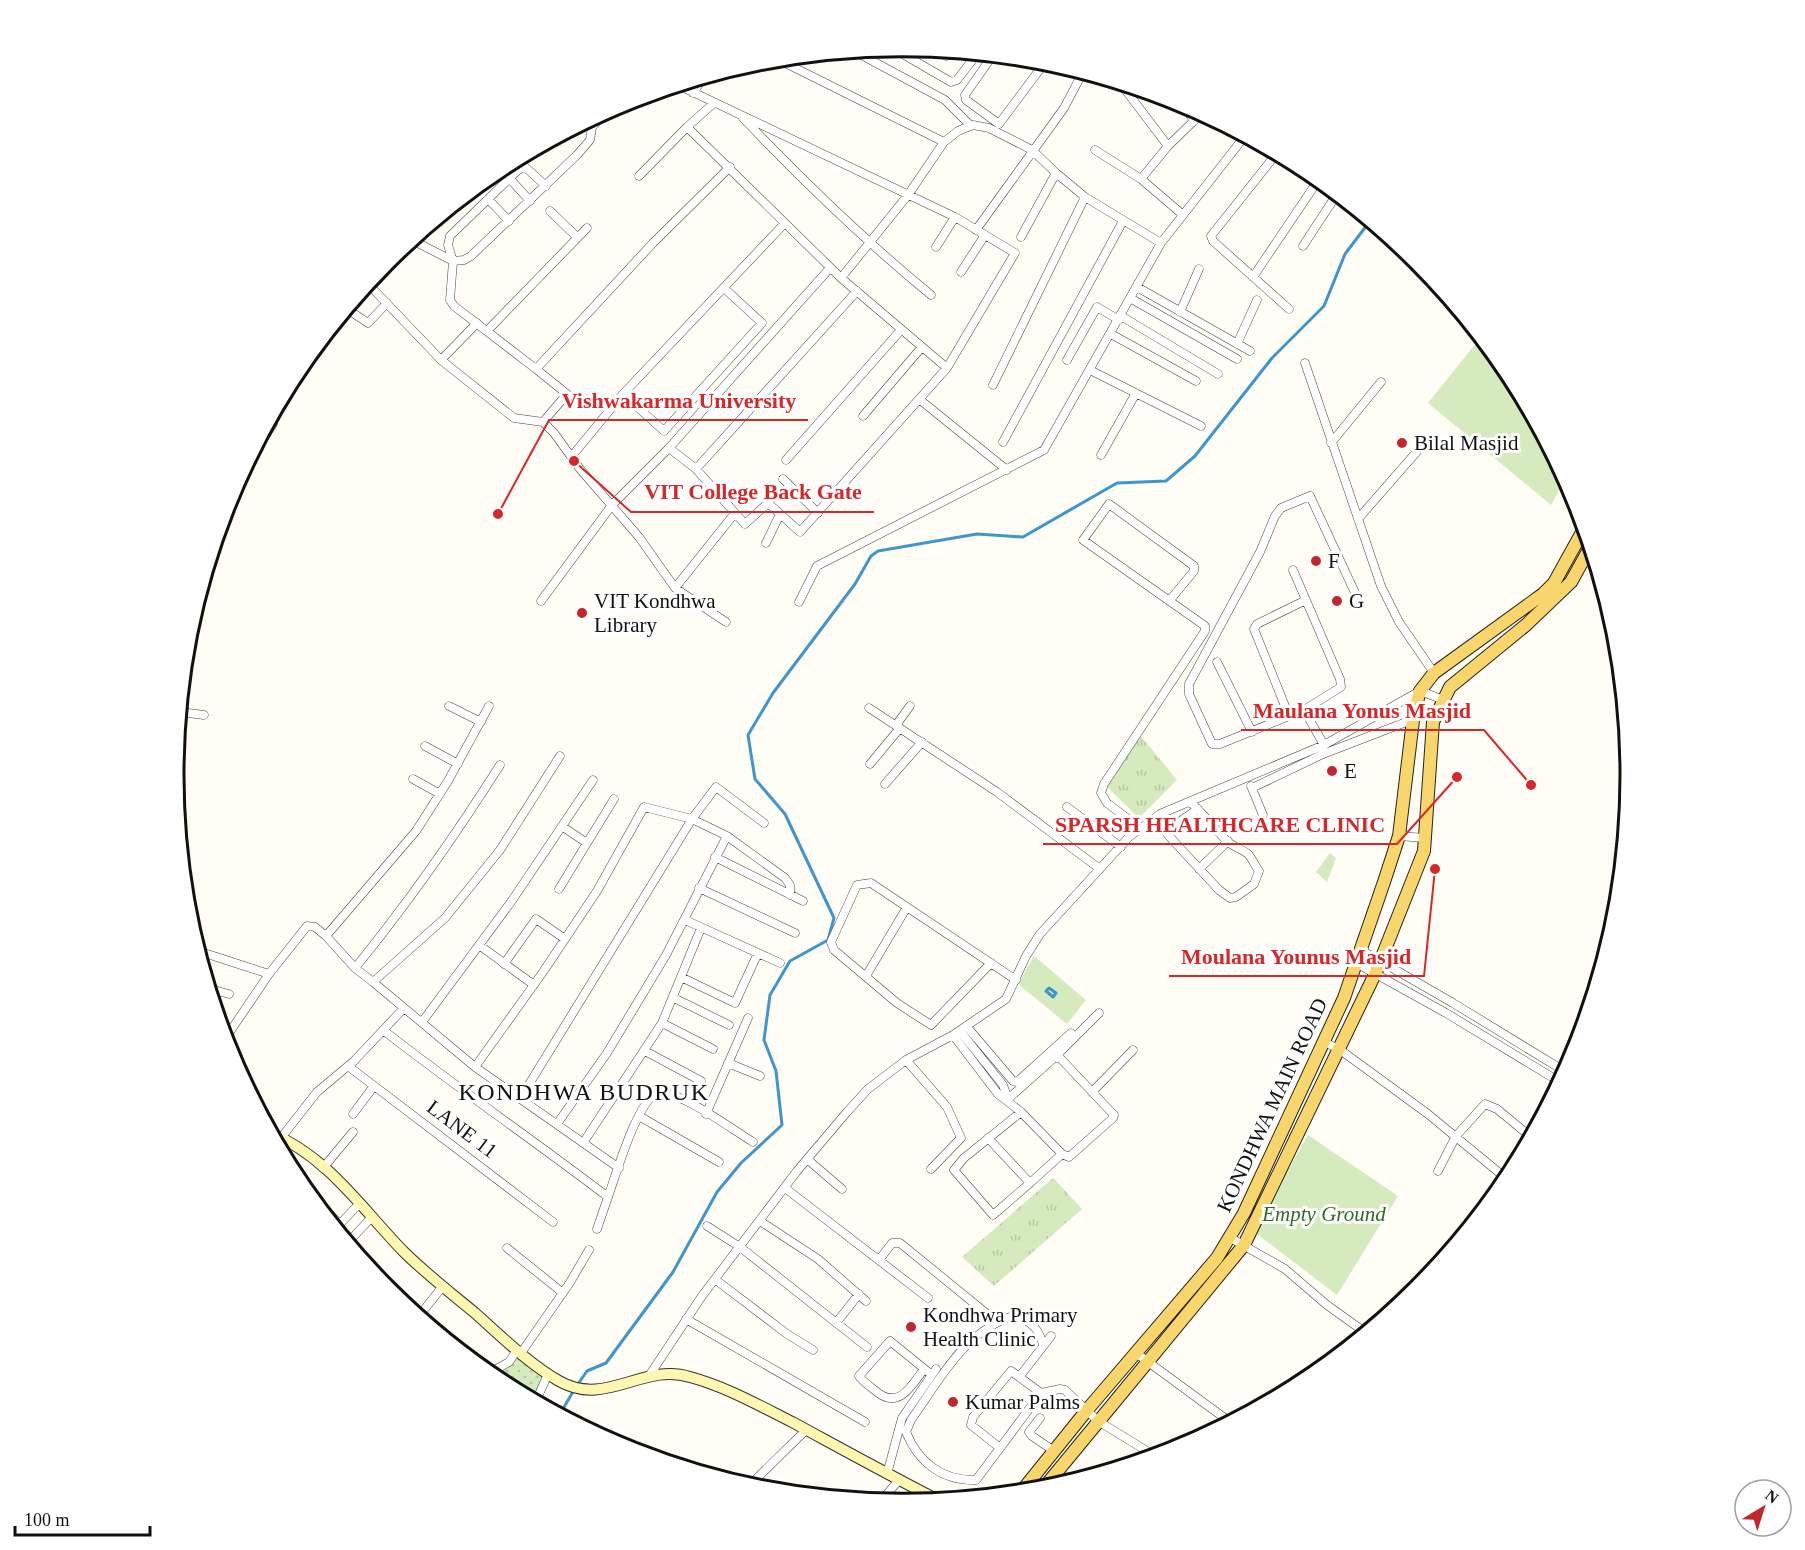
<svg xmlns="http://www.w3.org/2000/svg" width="1805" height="1550" viewBox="0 0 1805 1550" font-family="'Times New Roman',serif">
	<defs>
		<pattern id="grass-tufts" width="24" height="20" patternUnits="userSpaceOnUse" patternTransform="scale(1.5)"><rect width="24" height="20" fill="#d5ebbd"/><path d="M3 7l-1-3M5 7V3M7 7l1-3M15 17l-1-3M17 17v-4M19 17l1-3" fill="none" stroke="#b6c8a1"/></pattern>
		<pattern id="garden-dots" width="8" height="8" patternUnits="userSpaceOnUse" patternTransform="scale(1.5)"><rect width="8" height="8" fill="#d5ebbd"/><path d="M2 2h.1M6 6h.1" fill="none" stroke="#b6c8a1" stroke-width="1.8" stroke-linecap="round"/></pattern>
	</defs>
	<rect width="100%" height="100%" fill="#fffdf5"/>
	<path fill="url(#grass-tufts)" d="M1140,735L1177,780L1139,818L1106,786Z
		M1053,1178L1082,1209L994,1286L962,1257Z"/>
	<path fill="#d5ebbd" d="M1481,337L1508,371L1566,478L1551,505L1428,403Z
		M1330,853L1336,858L1327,882L1316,872Z
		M1034,956L1086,1000L1067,1024L1018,984Z
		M1308,1135L1398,1196L1337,1295L1253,1231Z"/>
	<path fill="url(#garden-dots)" d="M518,1353L531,1369L550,1379L537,1402L491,1375Z"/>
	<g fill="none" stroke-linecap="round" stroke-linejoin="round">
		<path stroke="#3f96cf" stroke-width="3" d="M1049,988L1056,993L1053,997L1046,991Z
			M578,1384L587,1371L606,1363L673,1272L717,1192L741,1163L782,1125L776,1071L764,1040L770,995L790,961L828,940L834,918L785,814L755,779L748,735L773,693L855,584L871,556L878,551L977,534L1023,537L1117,483L1166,481L1195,456L1272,358L1324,306L1345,254L1370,221
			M560,1414L574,1390"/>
		<g stroke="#444" stroke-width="9">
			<path id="street" d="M930,49L946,56L960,52
				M896,50L951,82L957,80L977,54
				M854,51L945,100L971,126
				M993,55L965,95L966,100L999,124L1046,61
				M777,59L944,142
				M1121,84L1168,146L1202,113
				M678,85L955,217L1015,253L947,368L800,532L768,503L745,524L735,513
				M693,93L703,78
				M1182,102L1194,121
				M714,103L687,127L841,278
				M608,110L592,127L590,140L577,155L471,256L464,260L453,261L450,300L454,306L536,369L653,243L730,167
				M743,118C803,181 864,240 931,295
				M1168,146L1141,179L1182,214
				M1095,150L1141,179
				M1277,153L1211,236L1213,241L1289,309
				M500,168L530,201
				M1056,173L1085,197L1161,243
				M639,176L687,127
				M488,199L509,221
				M550,211L577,237
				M976,230L1064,108L1083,72
				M412,240L453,261
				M1303,246L1337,194
				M936,247L955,217
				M453,261L448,245L450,236L517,171L524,166L546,186
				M961,272L985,235
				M1253,277L1319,179
				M1137,287L1250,351
				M373,289L441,360
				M1130,298L1237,359
				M347,309L368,323L387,303
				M1180,312L1199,269
				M1121,316L1218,374
				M477,323L441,360L514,418L543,422L554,433L580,469L639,537L675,588L726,622
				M487,331L587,228
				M1111,334L1196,381
				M1237,344L1257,300
				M1067,360L1097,307L1119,320
				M1305,363L1381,586L1399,622L1434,673
				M947,368L841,278L908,195L944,142L958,131L973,125L989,128L1032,150L1056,173L1021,237
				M536,369L567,394L543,422
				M1090,370L1201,426
				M993,385L1085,197
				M623,394L664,431L762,323L724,288
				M919,399L1007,470
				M863,416L921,348
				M1003,442L1123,221
				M1331,443L1381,382
				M669,448L696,469
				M1101,455L1136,393
				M572,456L623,394L784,224
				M249,460L273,424L275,410
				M786,460L900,331
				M783,479L818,513
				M1358,519L1427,440
				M766,543L780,514
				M1293,570L1340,679L1341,687L1304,710L1324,745
				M675,588L735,513L696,469L857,291
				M541,601L612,505L669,448L830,268
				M799,602L817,566L1044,450L1161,243L1245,136
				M1217,662L1252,732
				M449,706L481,722
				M489,706L448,781L416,831L326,936L355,968L373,982L445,918L500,850L560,756
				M869,708L997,792L1100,869
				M1304,710L1220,744H1212L1189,694V684L1260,552L1275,516L1281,508L1310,496L1357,597
				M180,712L204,715
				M1289,716L1254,629L1257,624L1306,600
				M896,725L910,706
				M425,746L458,764
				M870,764L900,728
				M413,779L440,794
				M885,784L922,742
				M1251,786L1263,815
				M1252,788L1323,754L1414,719
				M1190,802C1204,814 1214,828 1227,841C1233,847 1242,849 1248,854C1252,858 1255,866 1259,871L1254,884L1236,897L1230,898L1219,890L1168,835L1170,828L1198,809
				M1067,807L1121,847
				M1140,828L1107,803L1101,793L1104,784L1205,631V626L1083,540L1109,504L1194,566V571L1170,600
				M727,836L785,878L790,885V895
				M1399,836L1425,838
				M587,843L614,799
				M715,857L803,901
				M1199,869L1228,841
				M699,888L795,933
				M559,889L587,843L563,827
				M685,920L780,963
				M479,945L534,985
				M1361,950L1453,1003L1566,1072
				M198,951L269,974L307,926L315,927L326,936
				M991,963L931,1025L897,1003L834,950L831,942L857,885L871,883L1016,980
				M1356,963L1446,1013L1560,1082
				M504,964L536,919L565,939
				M355,968C408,903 455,836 500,765
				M866,976L907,907
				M683,978L735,1003L758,953
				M373,982L475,1067L619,1168
				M210,989L229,994
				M674,998L729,1025
				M422,1022L511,902L593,780
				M662,1023L713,1049
				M967,1027L1013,1081L1017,1082L1071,1033
				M383,1030C456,1087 533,1140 608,1197C617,1172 636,1104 658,1091C688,1096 727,1126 753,1142
				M960,1031L1003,1085L1008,1099
				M953,1035L998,1094L1021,1112
				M225,1039L269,974
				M1324,1042L1339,1049L1428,1114L1508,1180
				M645,1051L701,1081
				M1059,1053L1099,1013
				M906,1060L947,1107L961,1138L931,1169
				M728,1063L760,1076
				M348,1066L553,1222
				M475,1067L543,972L597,891L644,807L692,819L520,1099
				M1092,1092L1133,1050
				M1008,1099L1054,1058
				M353,1114L374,1086
				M706,1114L748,1018
				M639,1116L719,1162
				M557,1124L607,1053L666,955L727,836L692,819L716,787L764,823
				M988,1138L1030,1183L1062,1154
				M277,1143L317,1092L354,1061L404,1008
				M583,1143L662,1023L701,928
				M807,1159L842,1189
				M323,1168L353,1132
				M1438,1171L1456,1136L1485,1104L1497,1109L1531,1137
				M1030,1183L993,1215L954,1170L964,1158L1021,1112L1062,1154L1069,1157L1113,1118L1114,1115L1060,1058H1054V1054L1059,1053L1060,1058
				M785,1188L928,1298
				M310,1196L340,1224L359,1204
				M760,1221L818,1259L866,1301
				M707,1226L740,1247L867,1347
				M597,1229L608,1197
				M353,1237L372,1217
				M1229,1237L1285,1269L1327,1305L1366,1333
				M507,1248L563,1293
				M879,1260L892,1243H900L986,1313
				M716,1280L787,1334L813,1350
				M419,1316L443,1286
				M686,1319L865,1422
				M836,1323L859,1294
				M521,1353L569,1284L589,1250
				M1136,1353L1230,1422
				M924,1369C912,1385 899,1410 877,1392C871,1387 863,1382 859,1376L890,1341L932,1375
				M489,1373L509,1362L517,1350
				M649,1376L702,1296L797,1171L847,1112L868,1089L906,1060L953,1035L1006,999L1026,956L1040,934L1129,837L1160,814L1324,745L1420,691L1444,700
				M1020,1376L1051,1336
				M1041,1393L1000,1448L971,1425L973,1417L1011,1371L1041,1393L1060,1389L1065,1390L1098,1421L1155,1456
				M536,1401L548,1374
				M1040,1418L1029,1432L1032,1436L1054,1451
				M1000,1448L976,1480C942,1481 918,1462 906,1432L911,1420C940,1379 965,1330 1016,1315C1031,1322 1040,1329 1043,1346
				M887,1474L902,1418L936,1369
				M749,1486L806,1430
				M881,1501L899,1480"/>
		</g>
		<g stroke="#333" stroke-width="12">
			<path id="secondary" d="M272,1134C326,1155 364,1211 403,1251C425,1273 451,1293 475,1313C502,1337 528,1363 559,1381C606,1408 643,1362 690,1377C727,1387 760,1406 794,1423C842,1449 889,1475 938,1500"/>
		</g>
		<g stroke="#222" stroke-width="14">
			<path id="primary" d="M1042,1490L1244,1245L1376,972L1424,851L1433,722L1450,687L1526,625L1571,582L1591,546
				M1021,1492L1087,1410L1217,1258L1244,1213L1344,998L1384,882L1399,836L1414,712L1420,691L1434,673L1543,594L1554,583L1585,527"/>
		</g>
		<use href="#street" stroke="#fff" stroke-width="8"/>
		<use href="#secondary" stroke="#fff6b0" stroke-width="10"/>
		<use href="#primary" stroke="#f9d66b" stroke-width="12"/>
	</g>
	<g fill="#c4262e" stroke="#fff" stroke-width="2">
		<circle cx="1402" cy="443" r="6"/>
		<circle cx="1316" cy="561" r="6"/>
		<circle cx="1337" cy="601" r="6"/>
		<circle cx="582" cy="613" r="6"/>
		<circle cx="1332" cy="771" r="6"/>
		<circle cx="911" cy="1327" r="6"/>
		<circle cx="953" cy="1402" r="6"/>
	</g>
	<g text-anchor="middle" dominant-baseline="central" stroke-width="6" stroke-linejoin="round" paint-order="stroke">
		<g font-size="21" fill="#111" stroke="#fff" text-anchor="start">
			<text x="1414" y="443">Bilal Masjid</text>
			<text x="1328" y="561">F</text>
			<text x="594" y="601">VIT Kondhwa<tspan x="594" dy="24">Library</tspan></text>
			<text x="1349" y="601">G</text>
			<text x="1344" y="771">E</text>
			<text x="923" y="1315">Kondhwa Primary<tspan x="923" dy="24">Health Clinic</tspan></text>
			<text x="965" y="1402">Kumar Palms</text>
		</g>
		<g font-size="21" fill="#111" stroke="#fff">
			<text transform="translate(1272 1105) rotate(-65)">KONDHWA MAIN ROAD</text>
			<text transform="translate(462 1129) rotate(37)">LANE 11</text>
		</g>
		<g font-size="21" font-style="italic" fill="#2f6b1f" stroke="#fff">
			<text x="1324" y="1214">Empty Ground</text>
		</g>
		<g font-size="24" letter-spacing="1.5" fill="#111" stroke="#fff">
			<text x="584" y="1092">KONDHWA BUDRUK</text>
		</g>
	</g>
	<path d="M0 0H1805V1550H0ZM184 775a718 718 0 1 1 1436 0a718 718 0 1 1-1436 0Z" fill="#fff" fill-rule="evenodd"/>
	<path fill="none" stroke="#111" stroke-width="3" d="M184 775a718 718 0 1 1 1436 0a718 718 0 1 1-1436 0Z"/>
	<path fill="none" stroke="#d62828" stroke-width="2" d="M498 514L549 420H808M574 461L631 512H874M1531 785L1484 730H1241M1457 777L1397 844H1043M1435 869L1424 976H1169"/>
	<g fill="#d62828" stroke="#fff" stroke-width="2">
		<circle cx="498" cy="514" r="6"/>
		<circle cx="574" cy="461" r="6"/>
		<circle cx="1531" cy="785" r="6"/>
		<circle cx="1457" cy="777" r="6"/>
		<circle cx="1435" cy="869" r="6"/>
	</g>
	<g font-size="22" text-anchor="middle" font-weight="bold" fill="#d62828" stroke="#fff" stroke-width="6" stroke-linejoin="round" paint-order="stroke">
		<text x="679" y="408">Vishwakarma University</text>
		<text x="753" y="499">VIT College Back Gate</text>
		<text x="1362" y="718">Maulana Yonus Masjid</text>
		<text x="1220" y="832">SPARSH HEALTHCARE CLINIC</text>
		<text x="1296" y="964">Moulana Younus Masjid</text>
	</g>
	<g transform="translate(1763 1508) rotate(38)"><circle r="28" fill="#ffffff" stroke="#a0a0a0" stroke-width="1.5"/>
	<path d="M0-4.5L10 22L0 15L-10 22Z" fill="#c4262e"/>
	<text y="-9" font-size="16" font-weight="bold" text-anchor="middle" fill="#111111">N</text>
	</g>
	<path d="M15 1526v9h135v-9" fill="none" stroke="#111111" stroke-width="3"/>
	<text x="24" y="1526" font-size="18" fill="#111111" stroke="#ffffff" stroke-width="4.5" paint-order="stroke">100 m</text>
</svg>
